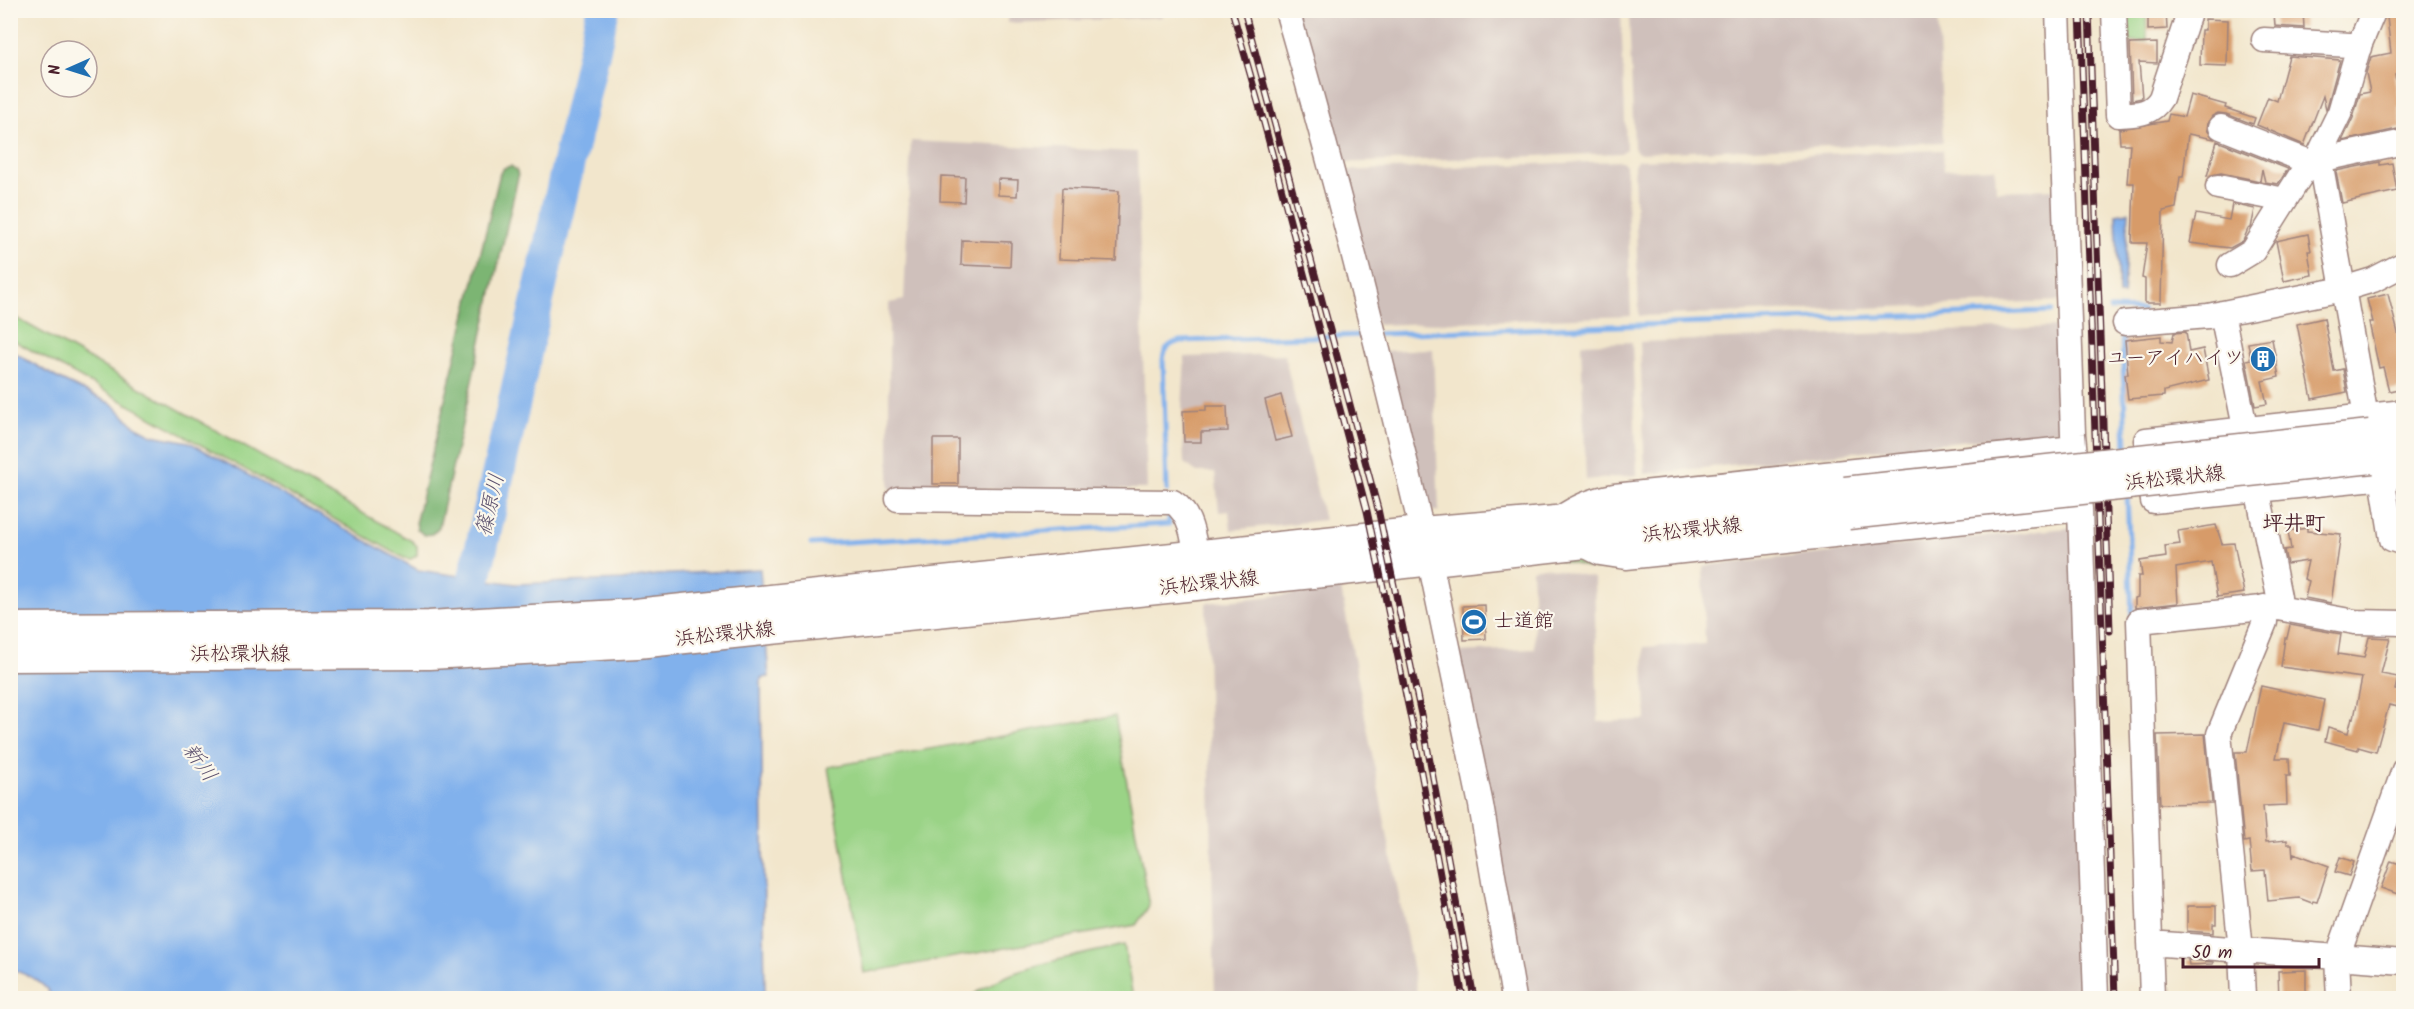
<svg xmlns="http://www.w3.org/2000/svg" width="2414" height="1009" viewBox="0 0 2414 1009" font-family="Kalam,'Klee One',sans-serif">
	<rect width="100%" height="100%" fill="#fbf7ec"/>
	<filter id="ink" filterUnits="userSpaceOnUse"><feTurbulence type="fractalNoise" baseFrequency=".0167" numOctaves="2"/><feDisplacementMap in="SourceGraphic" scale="12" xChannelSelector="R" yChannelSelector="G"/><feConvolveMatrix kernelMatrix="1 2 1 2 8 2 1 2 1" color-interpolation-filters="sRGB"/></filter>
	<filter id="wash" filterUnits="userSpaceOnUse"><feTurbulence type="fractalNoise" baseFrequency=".008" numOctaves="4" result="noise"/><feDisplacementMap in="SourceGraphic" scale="24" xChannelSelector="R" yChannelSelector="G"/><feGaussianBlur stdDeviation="1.35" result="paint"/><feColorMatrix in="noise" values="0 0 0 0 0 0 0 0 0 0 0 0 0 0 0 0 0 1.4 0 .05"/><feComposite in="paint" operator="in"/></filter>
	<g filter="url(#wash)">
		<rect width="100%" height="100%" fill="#f2e6cc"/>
		<path fill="#cfc0bb" d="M1162,10L1163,17L1008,23V11Z
			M1292,11H1621L1626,149L1621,153L1335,163Z
			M1629,11H1938L1943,142L1638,153L1634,148Z
			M911,141L1137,152L1147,489H889V303L904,300Z
			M1943,150L1944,170L1995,168L1996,191L2056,189L2060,301L1639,316L1634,165L1638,160Z
			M1622,161L1626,165L1631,316L1377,325L1337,171Z
			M2061,327L2065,430L1645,474L1640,342Z
			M1632,342L1637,475L1586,480L1581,344Z
			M1433,349L1439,511L1423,512L1384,351Z
			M1284,354L1324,520L1231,530L1229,511L1219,512L1215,472H1197L1184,463L1182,408L1185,357Z
			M2076,527L2092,998H1520L1455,652L1535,649L1532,569L1545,567L1594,578L1598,722L1646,720L1644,647L1705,644L1703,566Z
			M1341,589L1418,998H1215L1206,603Z"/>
		<path fill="#9ad386" stroke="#727958" stroke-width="1.5" d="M2123,11H2146L2147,41L2124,42Z
			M11,315L412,541L417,546V555L411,559L404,558L11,339Z
			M1584,554L1623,567L1595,569L1558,560Z
			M1115,716L1149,906L1136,925L864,973L828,767Z
			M1124,945L1133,998H969C1013,964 1071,958 1124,945Z"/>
		<path fill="#7bb573" stroke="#626a4f" stroke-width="1.5" d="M511,166L517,171L518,177L439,527L432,534L424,535L417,529L416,520L500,173L504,168Z"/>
		<path fill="#81b1ec" stroke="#66688c" stroke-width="1.5" d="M2129,212L2123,295H2119L2116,214Z
			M10,350L59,379L112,404L135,426L152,435L189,442L418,570L516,584L622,580L656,575L760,569L769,677L761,678L765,998H52C45,981 27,975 11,969Z"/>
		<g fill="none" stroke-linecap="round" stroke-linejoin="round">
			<path stroke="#81b1ec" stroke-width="5" d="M2110,309L2143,310
				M2122,329L2126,452
				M1379,334L2052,311
				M1167,490L1163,360C1164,349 1169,344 1180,341L1367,335
				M2127,494L2132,617
				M811,544L1169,524V517"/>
			<path stroke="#81b1ec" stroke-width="33" d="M465,620L603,10"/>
		</g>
		<g id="blocks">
			<path fill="#d79b69" d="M2148,10H2166L2167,29L2148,30Z
				M2282,10H2303L2304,28L2275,26L2274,14H2282Z
				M2388,10H2403V74L2395,75L2401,107L2398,108L2402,128L2342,141L2353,118L2360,94L2370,92L2366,73L2371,57L2391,53L2387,17Z
				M2205,19L2228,20L2227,66L2200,65L2201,30H2205Z
				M2157,43V63L2139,62L2142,98L2132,100L2130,44Z
				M2289,56L2340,60L2327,107L2326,109L2323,96L2304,145L2257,125L2268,97L2277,101Z
				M2190,95L2226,105L2225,108L2255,118L2253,124L2226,114L2218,113L2212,116L2208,122L2207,130L2214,139L2188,134L2183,177H2180L2176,208L2163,211L2161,303H2145V279L2142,278L2147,243H2132L2134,183H2127L2130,144H2120L2119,129L2167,121L2169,114L2184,117Z
				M2217,141L2288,169L2278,184L2265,182L2262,169L2260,181L2221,173L2207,176Z
				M2380,162V165L2392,163L2397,191L2342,203L2336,171Z
				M941,176L965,177L964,202L940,201Z
				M998,179L1018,180L1017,196L998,195Z
				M1062,188L1119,191L1116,261L1059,259Z
				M2232,204L2255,209L2251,228L2248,229L2243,241L2230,248L2190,243L2196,214L2229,220Z
				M2308,234L2311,251H2308L2312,275L2284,281L2276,241Z
				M962,240L1011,242L1010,267L961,265Z
				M2388,294L2400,341L2403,340V388L2389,391L2383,367L2379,368L2369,322H2373L2367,299Z
				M2324,318L2334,371L2343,369L2347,392L2312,399L2297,324Z
				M2186,332L2189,352L2203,349L2209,380L2164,391V396L2128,399L2125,374H2128L2125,340L2161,336V341L2172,342L2174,333Z
				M2272,339L2279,377L2262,381L2267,404L2255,406L2246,360L2251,359L2248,343Z
				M1281,395L1292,437L1275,441L1265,400Z
				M1206,406H1227L1228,431L1201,432V442H1184L1183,411L1206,410Z
				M933,439H958V484H933Z
				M2216,525L2222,544L2234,543L2244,593L2217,597L2211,562L2176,568L2178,603L2135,608V598L2138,597V576H2142L2140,561L2166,557L2165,546L2180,544L2178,531Z
				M2307,528V531L2341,534L2331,603L2305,598L2309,581L2304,579L2308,561L2287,564L2284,550L2291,549L2288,531Z
				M1485,605L1486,639L1464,640L1463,606Z
				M2290,625L2341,634L2338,654L2364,658L2369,637L2390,638L2381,674L2398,677L2395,690L2403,692V708L2389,705L2376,752L2358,747V750L2325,741L2328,727L2348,733L2352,717L2354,718L2362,678L2281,667L2285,638H2287Z
				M2261,686L2324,700L2318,730L2284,723L2276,758H2289L2290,776H2286L2287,805L2263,806L2266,842L2287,840V844H2292L2293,858L2294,853L2329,866L2317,902L2313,901L2312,903L2299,898L2268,901L2265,870L2252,871L2249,841L2244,842L2235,752H2247Z
				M2205,734L2212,803L2160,804L2157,735Z
				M2340,857L2354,862L2349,876L2335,872Z
				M2391,861L2403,865V896L2381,888Z
				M2187,906H2216V924H2213V933L2187,931Z
				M2188,960L2213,962V964L2189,965Z
				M2306,970V999H2279L2278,971Z"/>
		</g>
	</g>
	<g filter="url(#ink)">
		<use href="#blocks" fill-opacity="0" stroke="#9e827c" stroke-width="1.5"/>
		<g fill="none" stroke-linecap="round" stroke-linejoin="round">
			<g stroke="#9e827c" stroke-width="27">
				<path id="minor" d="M1287,10C1337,183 1381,358 1422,532
					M2058,10L2073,434L2080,509L2096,998
					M2114,10L2118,115C2136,114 2151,115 2161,98L2190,10
					M2264,40L2350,45L2359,48
					M2221,127L2309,162L2404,142
					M2218,187L2285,200L2309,162
					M2230,265L2253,251L2285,200
					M2222,313L2279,597V607
					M2125,323L2208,316L2343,289L2373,280L2404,264
					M2404,412L2146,440L2153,501L2404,475
					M2366,417L2319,155L2340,112L2359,46L2374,10
					M2382,477L2392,539L2404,543
					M898,499L1173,502C1190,513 1194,537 1196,557
					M1559,519C1577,507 1592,500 1614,496L2074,448
					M1580,543L1600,553L1626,557L2080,509
					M1430,561L1481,805L1514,998
					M2150,943L2404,962
					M2152,998L2139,621L2272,607L2355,622L2404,623
					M2243,998L2241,950L2219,734L2265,622L2264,607
					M2339,998L2337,958L2404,770"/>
			</g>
			<g stroke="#9e827c" stroke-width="33">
				<path id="major" d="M2370,435L2404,432
					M2372,458L2404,456
					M10,628L429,626L635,614L1422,532L1556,521L1845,492
					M10,656L429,654L637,643L1342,570L1848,514"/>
			</g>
			<use href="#minor" stroke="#fff" stroke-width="24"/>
			<use href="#major" stroke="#fff" stroke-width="30"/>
			<g stroke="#4a1f2b" stroke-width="7">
				<path id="rail" d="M1232,10L1264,123L1367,511L1412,724L1463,998
					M1244,10L1378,509L1423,724L1474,998
					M2080,10L2115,998
					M2089,10L2110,631"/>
			</g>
			<use href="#rail" stroke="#fbf7ec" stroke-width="4.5" stroke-dasharray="14" stroke-linecap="butt"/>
			<g stroke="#9e827c" stroke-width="33" stroke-linecap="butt">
				<path id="major-bridge" d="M1845,492L2370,435
					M1848,514L2372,458"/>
			</g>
			<use href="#major-bridge" stroke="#fff" stroke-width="30"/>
		</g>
	</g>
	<defs>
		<g id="building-disc" transform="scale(1.35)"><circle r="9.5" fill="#1f6fb2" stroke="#fbf7ec"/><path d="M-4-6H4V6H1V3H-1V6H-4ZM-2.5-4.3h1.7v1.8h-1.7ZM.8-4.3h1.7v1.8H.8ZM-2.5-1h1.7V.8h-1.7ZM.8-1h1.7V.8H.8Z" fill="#fff"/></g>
		<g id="stadium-disc" transform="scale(1.35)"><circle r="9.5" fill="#1f6fb2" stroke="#fbf7ec"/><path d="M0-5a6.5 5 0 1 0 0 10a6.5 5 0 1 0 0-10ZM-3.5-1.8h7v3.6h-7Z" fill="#fff"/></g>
	</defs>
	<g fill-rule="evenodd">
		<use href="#building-disc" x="2263" y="359"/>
		<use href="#stadium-disc" x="1474" y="622"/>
	</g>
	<g text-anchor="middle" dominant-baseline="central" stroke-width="4.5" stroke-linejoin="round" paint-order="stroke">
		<g font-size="20" fill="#4a1f2b" stroke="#fbf7ec" text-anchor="end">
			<text x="2244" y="359">ユーアイハイツ</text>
			<text x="1494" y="622" text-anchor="start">士道館</text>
		</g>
		<g font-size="20" fill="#4a1f2b" stroke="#fbf7ec">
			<text transform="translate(2175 479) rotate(-6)">浜松環状線</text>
			<text transform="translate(1692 531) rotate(-6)">浜松環状線</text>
			<text transform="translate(1209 584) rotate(-6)">浜松環状線</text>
			<text transform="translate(725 635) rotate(-6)">浜松環状線</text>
			<text x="240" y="655">浜松環状線</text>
		</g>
		<g font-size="21" font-style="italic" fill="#5d526f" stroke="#fbf7ec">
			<text transform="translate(491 505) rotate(-77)">篠原川</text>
			<text transform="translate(199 763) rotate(54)">新川</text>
		</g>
		<g font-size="21" font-weight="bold" fill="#4a1f2b" stroke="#fbf7ec">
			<text x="2294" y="524">坪井町</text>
		</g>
	</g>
	<rect width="2414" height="1009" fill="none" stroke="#fbf7ec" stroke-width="36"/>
	<g transform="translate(69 69) rotate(267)"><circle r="28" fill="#fbf7ec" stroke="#b4a19f" stroke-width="1.5"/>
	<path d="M0-4.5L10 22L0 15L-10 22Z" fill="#1f6fb2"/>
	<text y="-9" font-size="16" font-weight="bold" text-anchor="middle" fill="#4a1f2b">N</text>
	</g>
	<path d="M2183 958v9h136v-9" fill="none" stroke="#4a1f2b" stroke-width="3"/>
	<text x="2192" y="958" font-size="18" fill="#4a1f2b" stroke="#fbf7ec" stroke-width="4.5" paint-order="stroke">50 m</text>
</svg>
